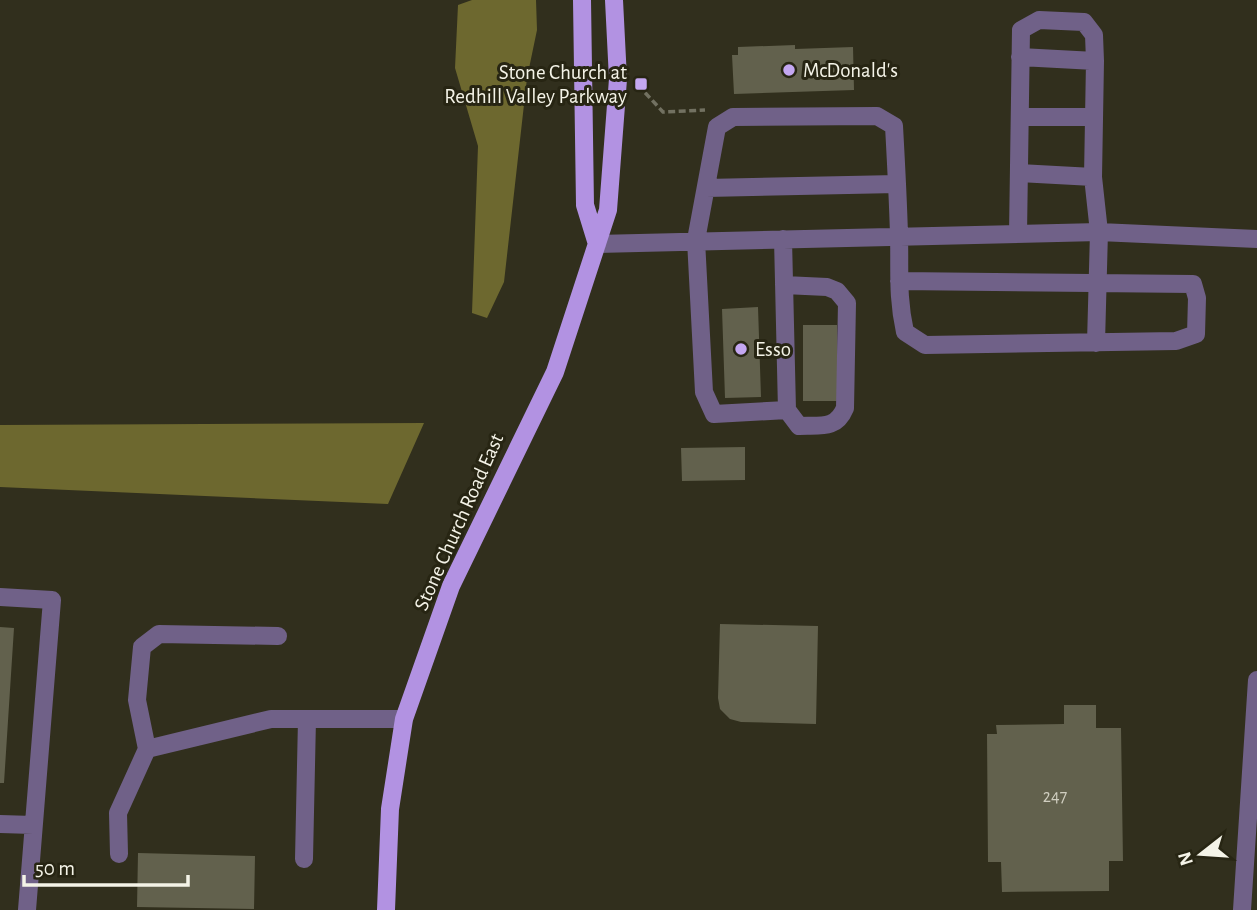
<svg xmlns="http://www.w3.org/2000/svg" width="1257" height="910" viewBox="0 0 1257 910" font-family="'Alegreya Sans',sans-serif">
	<rect width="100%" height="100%" fill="#312f1d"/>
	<path fill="#6d682f" d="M472,0H536L537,30L527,78L504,282L487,318L472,313L478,146L455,68L458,5Z
		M424,423L388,504L0,487V425Z"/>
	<path fill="#62614d" d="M795,45V49L853,47L854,90L734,94L732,55H738V47Z
		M758,307L761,397L725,398L722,309Z
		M803,325H837L838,401H803Z
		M745,447V480L682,481L681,448Z
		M720,624L818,626L816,724L741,722L730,719L720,709L718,698Z
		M0,627L14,628L4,783H0Z
		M1064,705H1096V728H1121L1123,861H1109V891L1002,892L1001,862H988L987,734H997L996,725L1064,724Z
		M138,853L255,856L254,909L137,907Z"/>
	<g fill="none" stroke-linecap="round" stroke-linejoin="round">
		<path stroke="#727161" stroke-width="3.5" stroke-dasharray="7 3.5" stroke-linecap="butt" d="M638,85L663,112L705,110"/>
		<path stroke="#706188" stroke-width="18" d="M1020,57L1095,61
			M1020,117H1094
			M1019,173L1093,177
			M706,188L897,184
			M1018,234L1021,30L1039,20L1084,22L1094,35L1095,61L1093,177L1099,232L1096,343
			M783,239L787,410L714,414L704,392L696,240L717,127L733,117L877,116L894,126C896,162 898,199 899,235C900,271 897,296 905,332L925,345L1176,341L1196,334L1197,298L1193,284L899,281
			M597,244L1099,232L1257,239
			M784,285L827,287L837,291L847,303L845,408C836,430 820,425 799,426L787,410
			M0,597L52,600L27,910
			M147,749L137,700L142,647L159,634L278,636
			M0,824L33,825
			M119,854L118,813L147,749L271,719H404
			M304,859L307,719
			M1242,910L1257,680"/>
		<path stroke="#b292e2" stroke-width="18" d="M582,0L585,205L597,244
			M386,910L390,809L404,719L451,586L555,372L608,210L618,79L614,0"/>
	</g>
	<g fill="#c4a7f1" stroke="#272513" stroke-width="2.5">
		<circle cx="789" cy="70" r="7"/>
		<rect x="634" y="77" width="14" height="14" rx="3.5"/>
		<circle cx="741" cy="349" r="7"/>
	</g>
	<g text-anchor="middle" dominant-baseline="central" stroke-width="6" stroke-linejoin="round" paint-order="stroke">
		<g font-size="18" fill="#d0cec0">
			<text x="1055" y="797">247</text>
		</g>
		<g font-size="21" fill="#f4f3e7" stroke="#272513" text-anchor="start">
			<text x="803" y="70">McDonald's</text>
			<text x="627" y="72" text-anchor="end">Stone Church at<tspan x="627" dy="24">Redhill Valley Parkway</tspan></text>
			<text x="755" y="349">Esso</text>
		</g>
		<g font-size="21" fill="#f4f3e7" stroke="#272513">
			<text transform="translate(459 522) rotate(-66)">Stone Church Road East</text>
		</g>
	</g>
	<g transform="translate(1201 854) rotate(253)" stroke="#272513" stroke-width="5" paint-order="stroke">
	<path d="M0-5L12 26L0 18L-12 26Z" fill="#f4f3e7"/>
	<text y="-10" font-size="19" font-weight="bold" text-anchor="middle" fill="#f4f3e7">N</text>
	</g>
	<path d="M24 875v10h164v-10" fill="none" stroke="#f4f3e7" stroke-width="3.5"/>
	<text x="35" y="875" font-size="21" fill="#f4f3e7" stroke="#272513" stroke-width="5" paint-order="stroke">50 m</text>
</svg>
